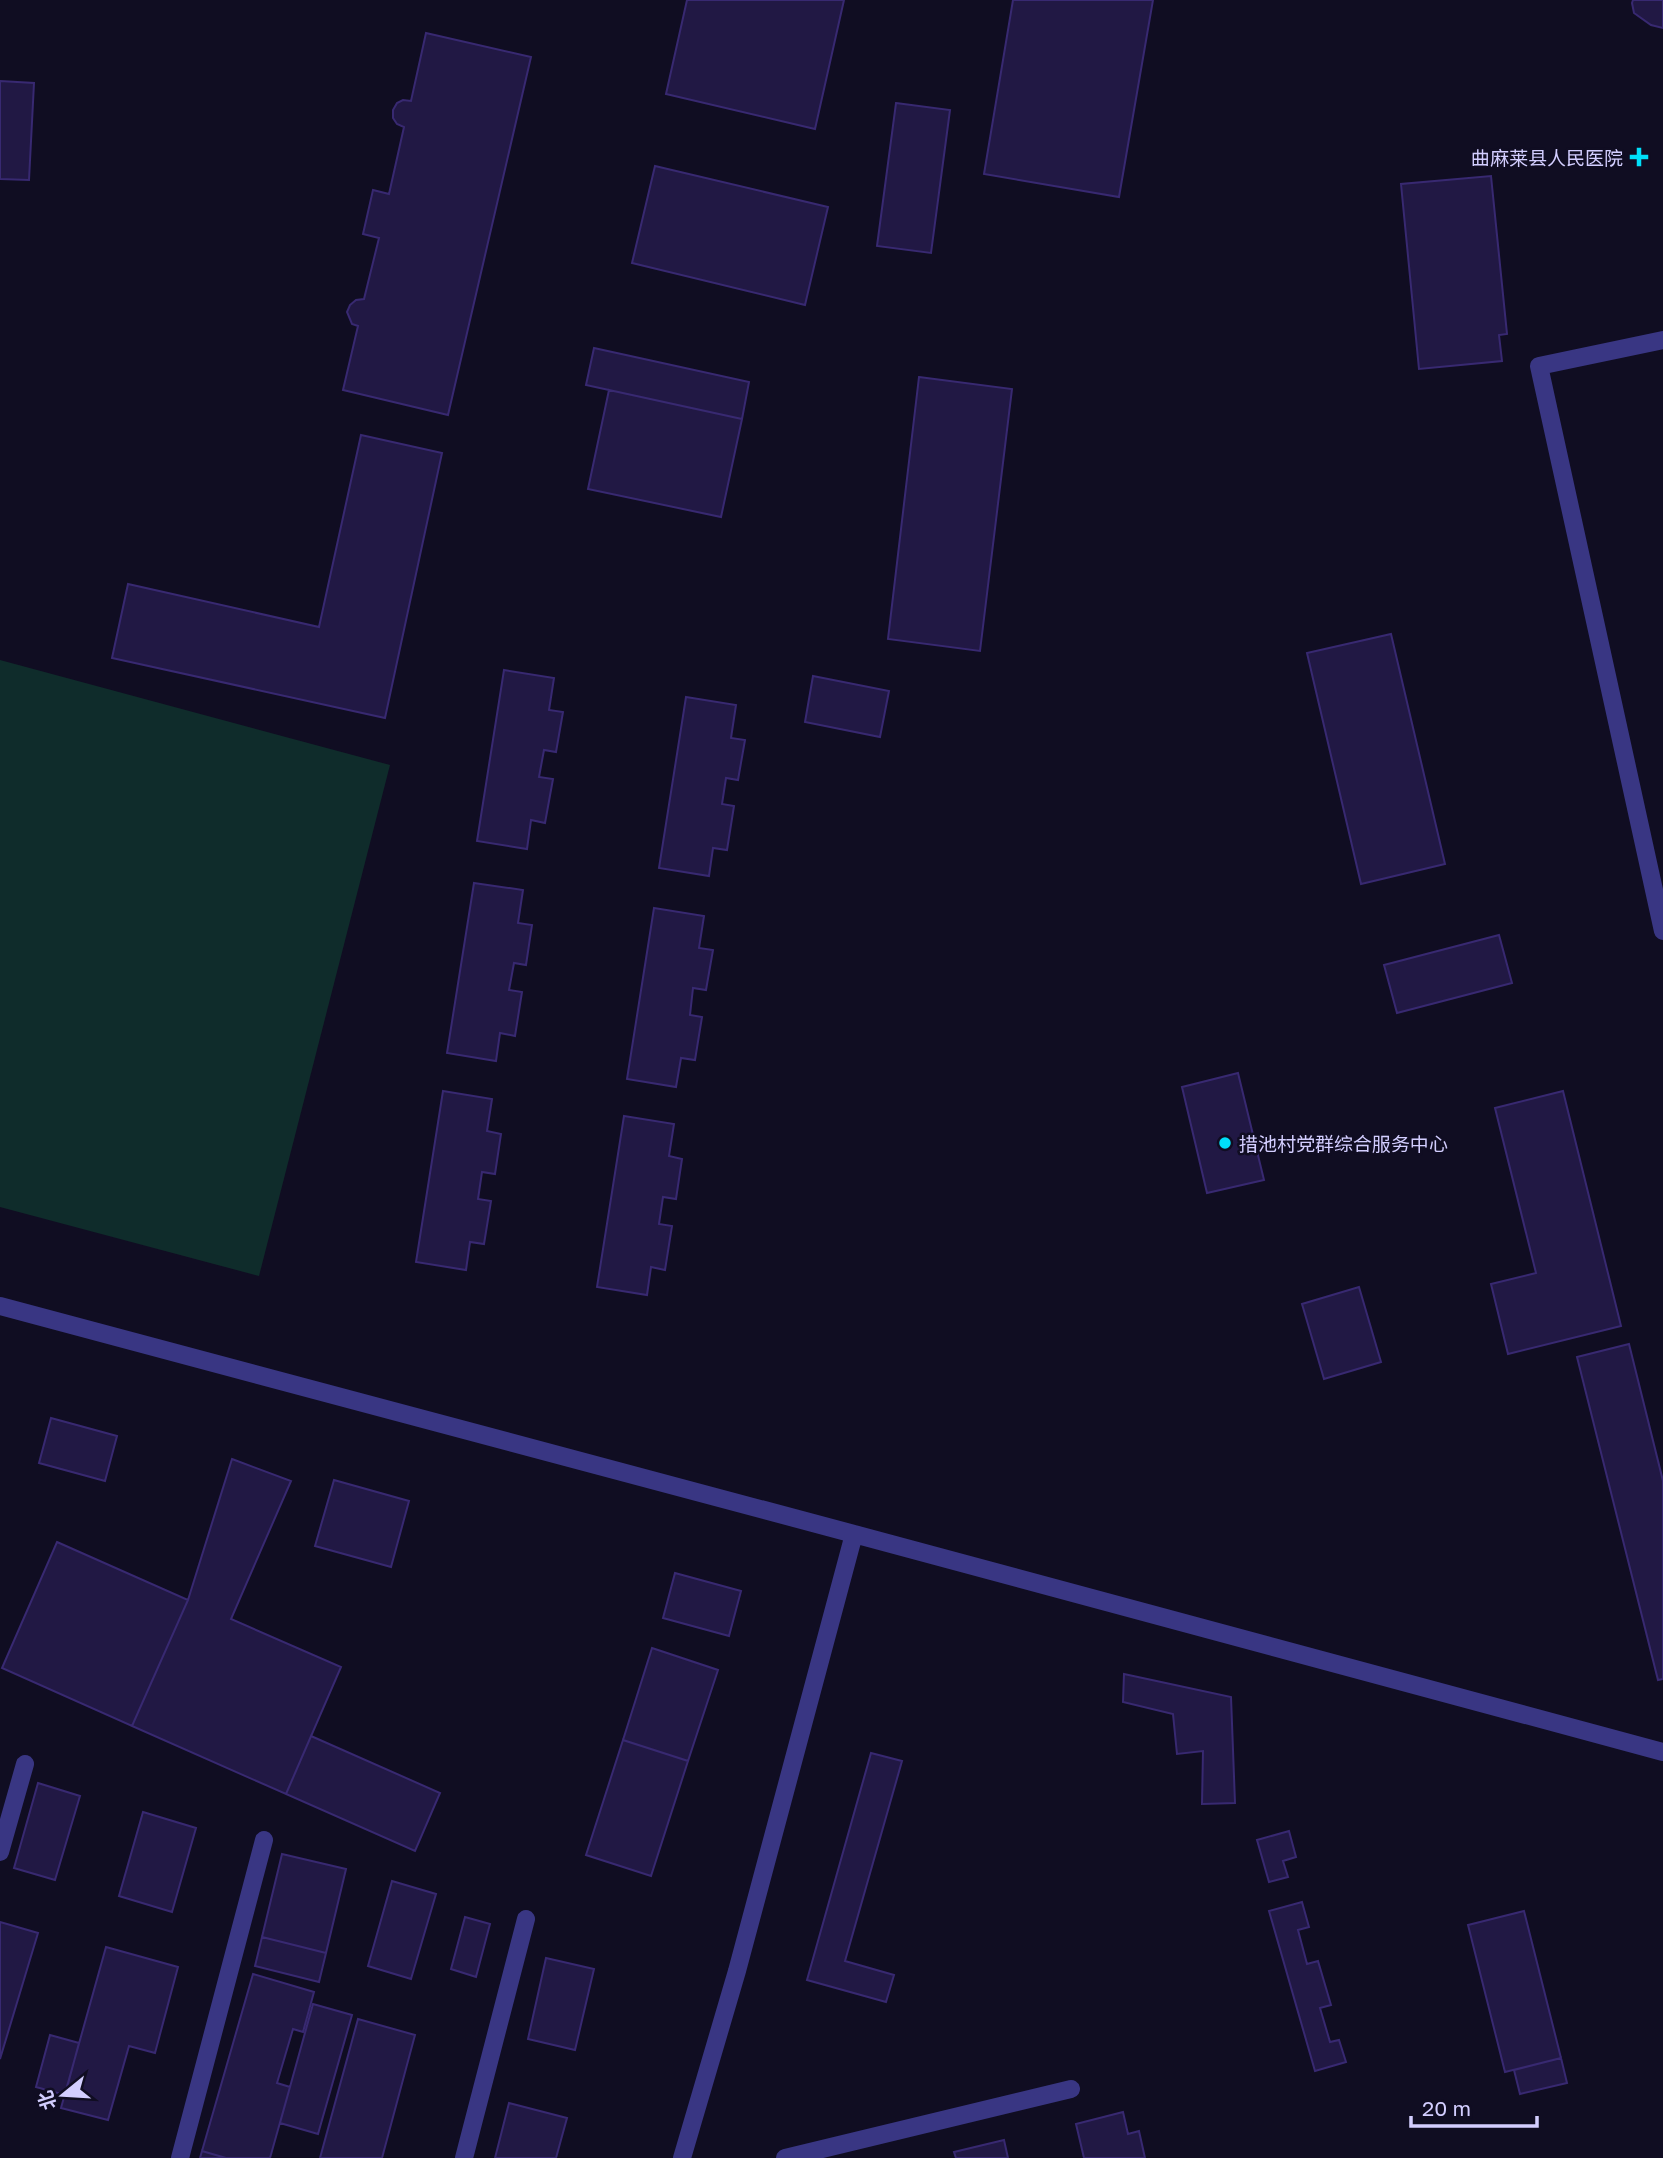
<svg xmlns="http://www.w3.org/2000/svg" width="1663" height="2158" viewBox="0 0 1663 2158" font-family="'Golos Text','Noto Sans SC',sans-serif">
	<rect width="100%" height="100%" fill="#100d22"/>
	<path fill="#0f2c2b" d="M0,660L390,765L259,1276L0,1207Z"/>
	<path fill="#211844" stroke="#382971" stroke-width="2" d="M687,0H844L815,129L666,94Z
		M1013,0H1153L1119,197L984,174Z
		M1633,0H1663V28L1651,25L1634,13L1632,3Z
		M426,33L531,57L448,415L343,390L358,326L352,324L347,312L350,305L356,300L364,299L379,238L363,234L373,190L389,194L404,127L397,124L393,118V110L397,103L403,100L411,101Z
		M0,81L34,83L29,180L0,179Z
		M896,103L950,110L931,253L877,246Z
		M655,166L828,207L805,305L632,263Z
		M1491,176L1507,334L1499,335L1502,361L1419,369L1401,184Z
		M594,348L749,382L742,419L586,385Z
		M919,377L1012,389L980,651L888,639Z
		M609,390L742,419L721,517L588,489Z
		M361,435L442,453L385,718L112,658L128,584L319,627Z
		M1391,634L1445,864L1361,884L1307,653Z
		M504,670L554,678L549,710L563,712L556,752L544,750L539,777L553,779L545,823L531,820L527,849L477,841Z
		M813,676L889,691L880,737L805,722Z
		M686,697L736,705L731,738L745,740L738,780L726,778L722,804L734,806L727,850L713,848L709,876L659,868Z
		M474,883L523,890L518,923L532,925L526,965L514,963L509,990L522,992L515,1036L500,1033L496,1061L447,1053Z
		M654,908L704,916L699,948L713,950L706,990L693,988L690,1015L702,1017L695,1060L681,1058L676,1087L627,1079Z
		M1499,935L1512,983L1397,1013L1384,965Z
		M1238,1073L1264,1180L1207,1193L1182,1087Z
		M443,1091L492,1099L487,1131L501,1134L495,1174L482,1172L478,1199L491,1201L484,1244L470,1242L466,1270L416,1262Z
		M1563,1091L1621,1326L1508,1354L1491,1284L1536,1273L1495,1108Z
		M624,1116L674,1124L669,1156L682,1159L676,1199L663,1197L659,1224L672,1226L665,1270L651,1267L647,1295L597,1287Z
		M1359,1287L1381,1362L1324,1379L1302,1304Z
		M1629,1344L1663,1481V1679L1658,1680L1577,1357Z
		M51,1418L117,1436L105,1481L39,1463Z
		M232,1459L291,1481L231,1619L341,1667L286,1794L132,1726L188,1600Z
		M334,1480L409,1501L391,1567L315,1546Z
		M57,1542L188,1600L132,1726L2,1668Z
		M675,1573L741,1591L729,1636L663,1618Z
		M652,1648L718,1670L688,1761L623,1740Z
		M1124,1674L1231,1697L1235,1803L1202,1804L1203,1751L1177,1754L1173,1714L1123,1702Z
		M311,1736L440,1793L415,1851L286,1794Z
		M623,1740L688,1761L651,1876L586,1855Z
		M871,1753L902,1761L845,1961L894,1975L886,2002L807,1980Z
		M38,1783L80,1796L55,1880L14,1868Z
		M143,1812L196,1828L172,1912L119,1896Z
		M1289,1831L1296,1857L1283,1861L1288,1877L1269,1882L1257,1840Z
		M282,1854L346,1869L326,1953L262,1937Z
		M392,1881L436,1894L411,1979L368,1966Z
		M1302,1902L1309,1927L1298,1930L1307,1964L1318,1961L1331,2005L1320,2008L1330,2042L1339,2040L1346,2062L1315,2071L1269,1911Z
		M1524,1911L1561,2058L1505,2072L1468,1925Z
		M465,1917L490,1924L476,1977L451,1969Z
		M0,1922L38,1933L0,2059Z
		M262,1937L326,1953L319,1982L255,1966Z
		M106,1947L178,1967L155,2053L129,2046L108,2120L61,2108Z
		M546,1958L594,1969L575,2050L528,2039Z
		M253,1974L314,1992L303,2032L293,2029L277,2083L290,2087L270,2158H226L202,2151Z
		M313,2004L352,2015L318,2134L280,2123Z
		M358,2019L415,2035L382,2158H320Z
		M50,2035L79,2043L65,2095L36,2087Z
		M1561,2058L1567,2083L1520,2094L1514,2070Z
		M509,2103L567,2118L556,2158H495Z
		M1123,2112L1128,2134L1139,2131L1145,2158H1084L1076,2124Z
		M1004,2140L1008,2158H956L954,2152Z
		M202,2151L226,2158H200Z"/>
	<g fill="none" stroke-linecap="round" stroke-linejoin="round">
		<path stroke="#393683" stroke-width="18" d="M1663,340L1539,366L1663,931
			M0,1306L854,1534L1663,1752
			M0,1852L25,1764
			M180,2158L264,1840
			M464,2158L526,1919
			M682,2158L737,1971L854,1534
			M785,2158L1071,2089"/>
	</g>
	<g fill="#00dff9" stroke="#100d22" stroke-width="2.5">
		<path d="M1635.5 146.5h7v7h7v7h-7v7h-7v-7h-7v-7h7z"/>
		<circle cx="1225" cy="1143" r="7"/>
	</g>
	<g text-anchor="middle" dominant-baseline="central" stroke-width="5" stroke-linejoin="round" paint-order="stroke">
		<g font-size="19" fill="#d3ceff" stroke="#100d22" text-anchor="end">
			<text x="1623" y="157">曲麻莱县人民医院</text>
			<text x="1239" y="1143" text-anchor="start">措池村党群综合服务中心</text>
		</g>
	</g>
	<g transform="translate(63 2095) rotate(252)" stroke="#100d22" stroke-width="5" paint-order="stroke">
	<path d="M0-5L12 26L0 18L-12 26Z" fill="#d3ceff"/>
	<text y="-10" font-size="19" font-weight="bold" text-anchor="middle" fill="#d3ceff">北</text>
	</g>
	<path d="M1411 2116v10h126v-10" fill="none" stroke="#d3ceff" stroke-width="3.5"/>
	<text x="1422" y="2116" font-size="21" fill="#d3ceff" stroke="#100d22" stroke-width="5" paint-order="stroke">20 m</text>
</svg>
